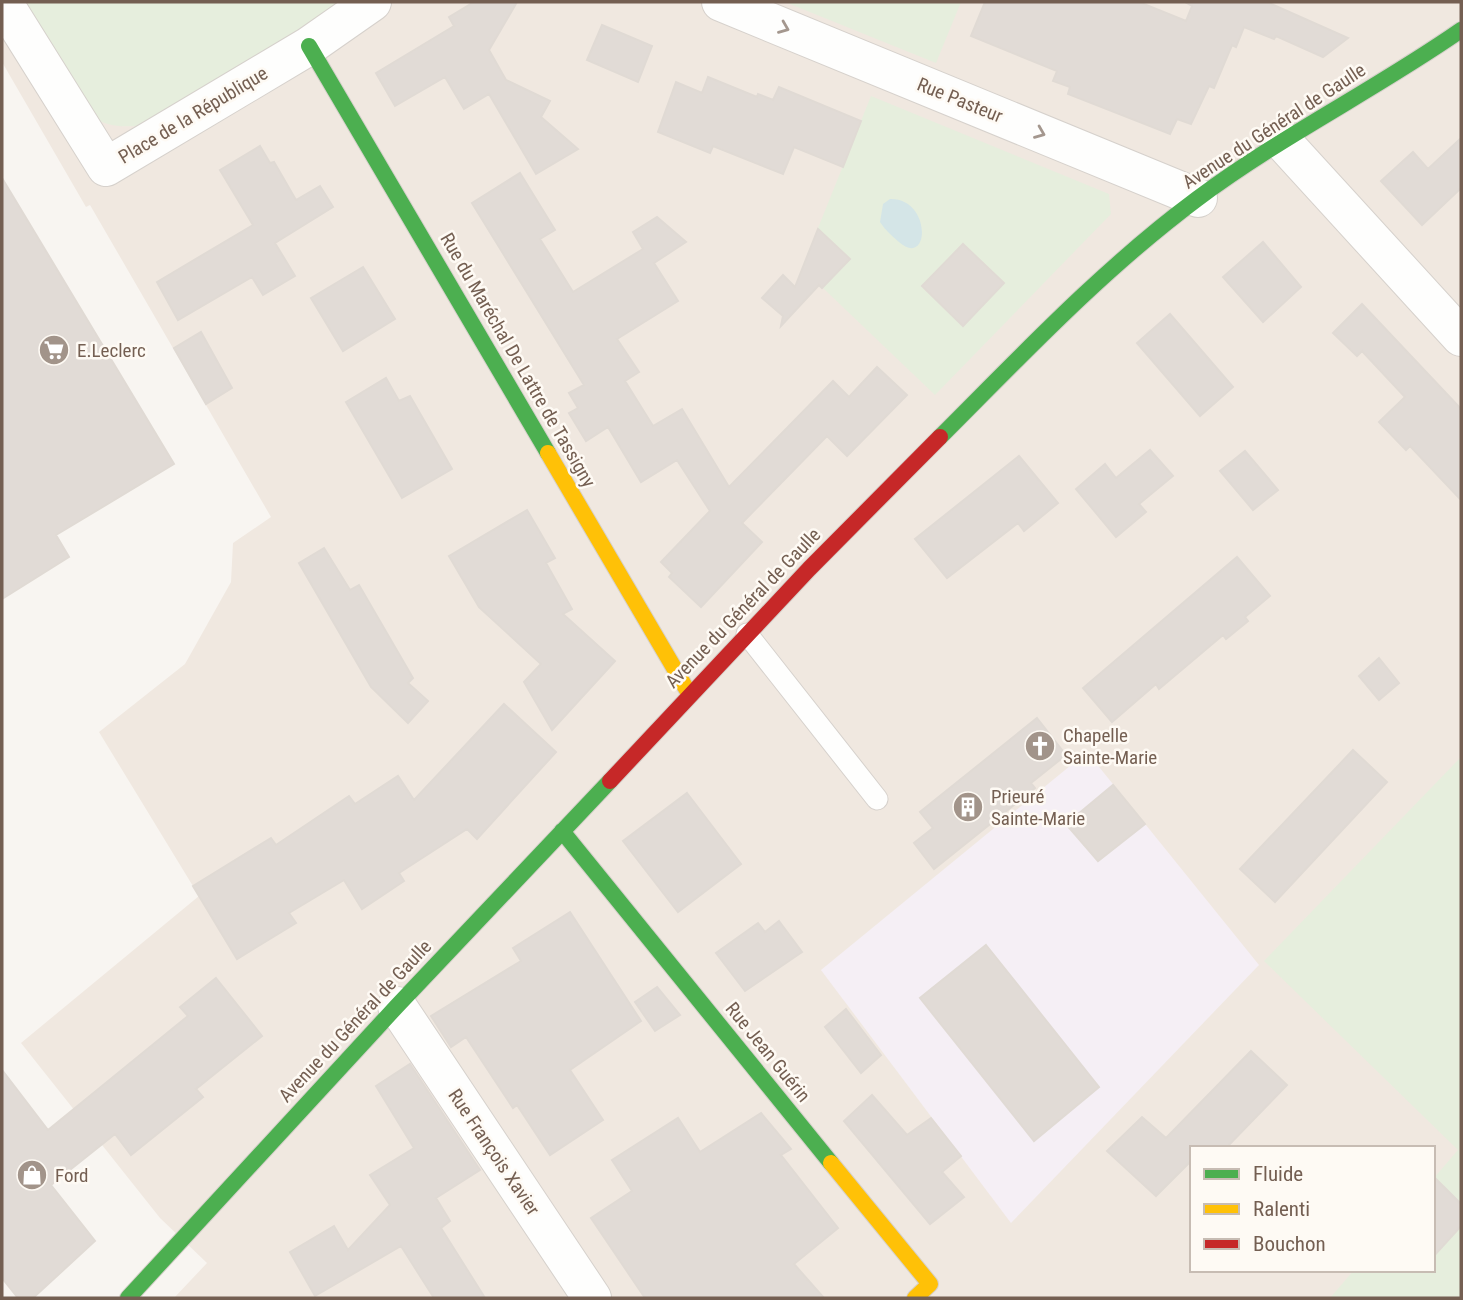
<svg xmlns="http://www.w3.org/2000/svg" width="1463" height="1300" viewBox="0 0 1463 1300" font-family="'Roboto Condensed',sans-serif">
	<rect width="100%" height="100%" fill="#f8f5f1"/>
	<path fill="#f0e8e0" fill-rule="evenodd" d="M2,2H1461V1298H174L207,1263L160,1218L21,1043L199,896L99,732L185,664L231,582L233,543L271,517L90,205L86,207L2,62ZM1192,1148H1433V1270H1192Z"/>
	<path fill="#f5eff5" d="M1087,752L1259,965L1011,1223L821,970Z"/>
	<path fill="#e6eedd" d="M17,2H349L137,126C116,127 107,126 88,115Z
		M785,2H961L936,63Z
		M871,96L1109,194L1111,214L935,395L802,268Z
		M1461,757V1298H1330L1354,1270H1433V1179L1458,1150L1264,961Z"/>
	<path fill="#d4e5e7" d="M890,199C932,198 930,269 899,242C892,236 885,230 880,222L883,204Z"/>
	<path fill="#e1dbd6" stroke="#e0dad4" stroke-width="2" d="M474,2H517L489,50L506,80L550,101L541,117L578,149L536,174L489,94L464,109L445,77L395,106L376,73L454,26L449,17Z
		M985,2H1139L1186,21L1192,6L1185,2H1267L1348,38L1323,57L1276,36L1274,39L1244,27L1236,47L1232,45L1214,88L1209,86L1191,124L1177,119L1170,134L1068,94L1070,87L1053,81L1057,71L971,36Z
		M602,25L652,46L638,82L587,60Z
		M708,77L757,97L758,94L773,100L779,87L861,121L843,167L794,147L783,174L713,146L710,153L658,132L676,82L702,93Z
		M1461,138V188L1422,225L1381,181L1413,152L1428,169Z
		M260,146L270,163L274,162L296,200L320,186L333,207L275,243L295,276L263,295L252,277L178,320L157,282L253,225L220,170Z
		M520,173L555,230L540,239L573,292L643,249L633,232L657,217L686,242L654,263L678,301L617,339L639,372L625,381L653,426L682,409L729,487L833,381L849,397L877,367L907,395L847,456L827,436L742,523L762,542L701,607L669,577L672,573L661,562L710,511L677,460L641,482L608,427L586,441L569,413L578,408L569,393L584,385L472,203Z
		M2,178L174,464L56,535L69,557L2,599Z
		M818,229L850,259L822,288L819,285L781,326L783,316L762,298L783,275L795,287Z
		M1263,242L1301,287L1263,322L1223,277Z
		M963,244L1004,283L963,326L922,286Z
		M363,267L395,319L343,351L311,298Z
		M1362,304L1461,409V500L1410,446L1406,450L1379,422L1405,397L1362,351L1357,356L1333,333Z
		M1170,314L1233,387L1200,416L1137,343Z
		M201,332L232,388L206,404L174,348Z
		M386,378L399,401L410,396L452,469L402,498L346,402Z
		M1150,450L1173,476L1139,504L1146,512L1116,537L1076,489L1105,464L1116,478Z
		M1245,451L1278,490L1253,510L1220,471Z
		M1019,456L1058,503L1024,531L1018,523L947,578L915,539Z
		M527,510L555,558L546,563L572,609L563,614L615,661L552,730L524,682L541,664L479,607L449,556Z
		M324,548L350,590L359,585L413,678L408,683L428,701L408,723L371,687L299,563Z
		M1237,557L1270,596L1245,617L1248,621L1226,639L1223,635L1159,689L1156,684L1112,722L1083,688Z
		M1379,658L1399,683L1379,700L1359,676Z
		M504,704L556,752L477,839L467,829L399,873L404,881L362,909L344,880L289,913L296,923L237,959L193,886L271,838L276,845L349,796L355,804L398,776L414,800Z
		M1037,718L1066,755L1031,783L1035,788L934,869L914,843L933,828L920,812Z
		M1353,750L1387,782L1275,902L1240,869Z
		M1113,785L1145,824L1098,861L1066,824Z
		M687,793L741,864L678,912L623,841Z
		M570,912L641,1021L570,1070L603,1120L550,1155L517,1105L513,1108L466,1037L451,1047L431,1016L521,961L513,948Z
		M779,921L802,952L745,991L716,953L758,923L765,932Z
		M986,945L1099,1087L1034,1141L920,998Z
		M216,978L262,1036L196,1089L203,1097L131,1155L115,1134L51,1185L95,1241L33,1298H18L2,1278V1070L48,1130L188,1016L180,1007Z
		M657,987L680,1015L655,1031L635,1002Z
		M846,1009L881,1055L861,1073L825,1027Z
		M1251,1051L1287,1085L1226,1148H1192V1160L1156,1196L1107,1151L1142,1117L1166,1138Z
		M410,1064L480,1170L436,1198L450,1221L441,1228L485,1298H434L401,1246L315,1296L290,1252L334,1226L348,1250L390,1205L370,1175L414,1148L376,1086Z
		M872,1095L907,1135L931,1118L961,1156L942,1172L964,1197L930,1224L844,1121Z
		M761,1113L791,1149L781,1155L838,1228L794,1264L824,1298H645L591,1218L632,1191L612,1160L678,1118L700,1152Z
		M1433,1176L1461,1204V1226L1433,1257Z"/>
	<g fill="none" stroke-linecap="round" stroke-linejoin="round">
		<g stroke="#d6d1cc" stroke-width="23">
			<path id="lane" d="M747,634L877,799"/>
		</g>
		<g stroke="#d6d1cc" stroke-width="40">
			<path id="street" d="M3,2L106,167L309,46L372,2
				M721,2L1198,198
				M1282,141L1461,337
				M397,1006L592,1298"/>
		</g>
		<g stroke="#d6d1cb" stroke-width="18">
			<path id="fast" d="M309,46L548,453
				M940,437C1023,354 1103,269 1197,199C1281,136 1375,90 1461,30
				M562,831L831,1163
				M128,1298L397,1006L610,781"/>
		</g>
		<g stroke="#d6d1cb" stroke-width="18">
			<path id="slow" d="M548,453L690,695
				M831,1163L930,1284L915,1298"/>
		</g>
		<g stroke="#d6d1cb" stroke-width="18">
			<path id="jam" d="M610,781L809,569L940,437"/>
		</g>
		<use href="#lane" stroke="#fefefd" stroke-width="21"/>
		<use href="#street" stroke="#fefefd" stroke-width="38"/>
		<use href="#fast" stroke="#4caf50" stroke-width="16"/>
		<use href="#slow" stroke="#ffc107" stroke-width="16"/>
		<use href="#jam" stroke="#c62828" stroke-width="16"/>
	</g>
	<defs><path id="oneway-chevron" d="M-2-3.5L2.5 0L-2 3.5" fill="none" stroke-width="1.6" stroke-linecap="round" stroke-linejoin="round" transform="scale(1.75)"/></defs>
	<g stroke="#a4978e">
		<use href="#oneway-chevron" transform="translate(784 28) rotate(22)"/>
		<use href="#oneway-chevron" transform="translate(1040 133) rotate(22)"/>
	</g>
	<defs>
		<g id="supermarket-disc" transform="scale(1.575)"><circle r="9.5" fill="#a2948a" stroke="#fefaf4"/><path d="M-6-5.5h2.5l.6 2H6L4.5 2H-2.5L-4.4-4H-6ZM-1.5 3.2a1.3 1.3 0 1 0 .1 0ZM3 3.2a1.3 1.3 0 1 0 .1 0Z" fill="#fff"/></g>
		<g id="church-disc" transform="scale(1.575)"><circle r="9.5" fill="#a2948a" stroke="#fefaf4"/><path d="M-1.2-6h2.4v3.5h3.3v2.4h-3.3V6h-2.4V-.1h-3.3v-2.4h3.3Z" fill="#fff"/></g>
		<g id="building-disc" transform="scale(1.575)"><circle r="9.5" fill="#a2948a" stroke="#fefaf4"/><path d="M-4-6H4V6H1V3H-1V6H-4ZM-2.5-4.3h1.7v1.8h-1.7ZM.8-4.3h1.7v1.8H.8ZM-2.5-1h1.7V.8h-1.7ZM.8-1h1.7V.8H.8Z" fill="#fff"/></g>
		<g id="shop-disc" transform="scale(1.575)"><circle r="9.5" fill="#a2948a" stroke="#fefaf4"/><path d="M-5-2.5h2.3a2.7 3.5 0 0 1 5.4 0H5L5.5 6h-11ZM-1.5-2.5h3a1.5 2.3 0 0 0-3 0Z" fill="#fff"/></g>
	</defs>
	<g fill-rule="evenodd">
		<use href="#supermarket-disc" x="54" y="350"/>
		<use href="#church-disc" x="1040" y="746"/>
		<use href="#building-disc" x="968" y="807"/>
		<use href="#shop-disc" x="32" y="1175"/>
	</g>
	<g text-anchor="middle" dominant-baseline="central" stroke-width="5" stroke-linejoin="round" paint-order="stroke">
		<g font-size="19" fill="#745f52" stroke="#fefaf4">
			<text transform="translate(960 100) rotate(22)">Rue Pasteur</text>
			<text transform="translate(193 115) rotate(-31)">Place de la République</text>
			<text transform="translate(1274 126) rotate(-33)">Avenue du Général de Gaulle</text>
			<text transform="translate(518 360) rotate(60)">Rue du Maréchal De Lattre de Tassigny</text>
			<text transform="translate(743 608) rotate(-46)">Avenue du Général de Gaulle</text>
			<text transform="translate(355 1021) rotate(-47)">Avenue du Général de Gaulle</text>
			<text transform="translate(768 1052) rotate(51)">Rue Jean Guérin</text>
			<text transform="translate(494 1152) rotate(56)">Rue François Xavier</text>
		</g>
		<g font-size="19" fill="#745f52" stroke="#fefaf4" text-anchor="start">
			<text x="77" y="350">E.Leclerc</text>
			<text x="1063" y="735">Chapelle<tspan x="1063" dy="22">Sainte-Marie</tspan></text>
			<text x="991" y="796">Prieuré<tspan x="991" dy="22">Sainte-Marie</tspan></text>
			<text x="55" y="1175">Ford</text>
		</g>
	</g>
	<rect width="1463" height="1300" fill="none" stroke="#745f52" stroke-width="7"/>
	<rect x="1190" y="1146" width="245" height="126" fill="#fefaf4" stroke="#c7bcb3" stroke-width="2"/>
	<rect x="1204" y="1169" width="35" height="10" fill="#4caf50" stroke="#c7bcb3" stroke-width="2"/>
	<text x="1253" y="1181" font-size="21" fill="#745f52">Fluide</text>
	<rect x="1204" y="1204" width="35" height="10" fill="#ffc107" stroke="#c7bcb3" stroke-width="2"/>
	<text x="1253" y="1216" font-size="21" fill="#745f52">Ralenti</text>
	<rect x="1204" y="1239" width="35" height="10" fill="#c62828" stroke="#c7bcb3" stroke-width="2"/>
	<text x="1253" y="1251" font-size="21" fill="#745f52">Bouchon</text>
</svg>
